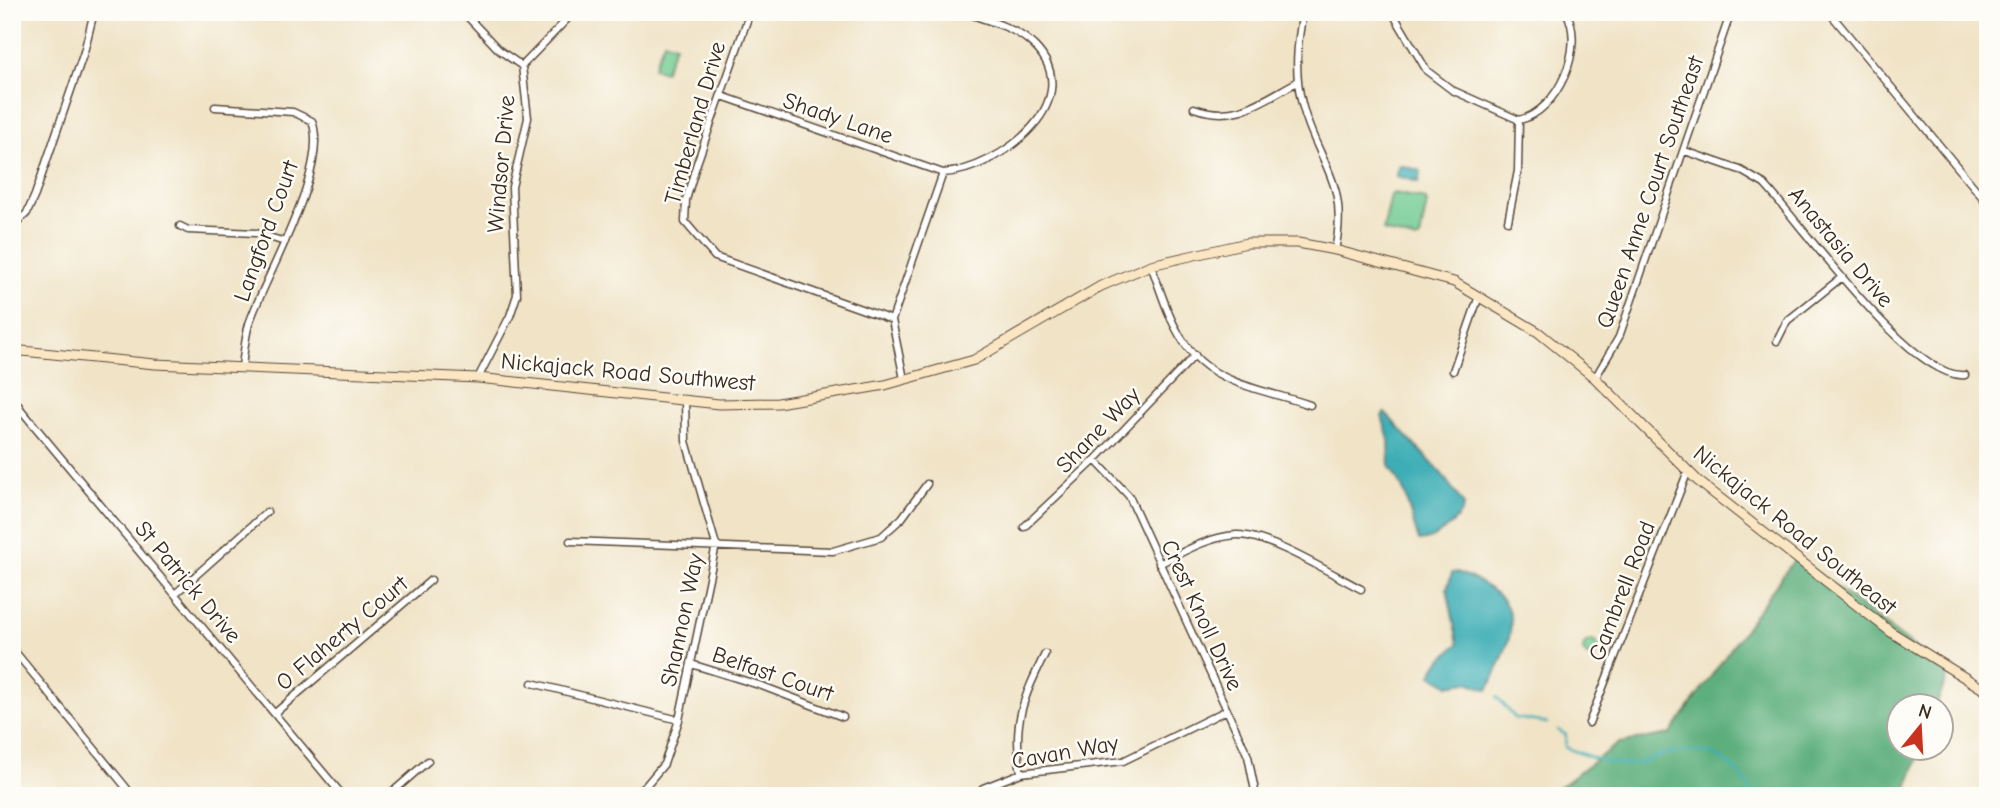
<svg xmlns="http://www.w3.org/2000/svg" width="2000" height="808" viewBox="0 0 2000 808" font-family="'Comic Neue',sans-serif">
	<rect width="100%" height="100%" fill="#fdfcf7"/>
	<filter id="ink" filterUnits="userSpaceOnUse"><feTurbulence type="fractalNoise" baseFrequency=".0143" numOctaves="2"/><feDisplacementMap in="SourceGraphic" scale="14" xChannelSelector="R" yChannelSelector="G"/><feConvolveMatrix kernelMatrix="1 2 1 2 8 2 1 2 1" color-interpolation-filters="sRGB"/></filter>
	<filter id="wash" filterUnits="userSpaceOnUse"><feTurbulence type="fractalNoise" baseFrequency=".00686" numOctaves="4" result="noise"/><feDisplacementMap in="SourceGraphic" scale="28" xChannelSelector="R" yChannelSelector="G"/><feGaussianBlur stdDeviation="1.57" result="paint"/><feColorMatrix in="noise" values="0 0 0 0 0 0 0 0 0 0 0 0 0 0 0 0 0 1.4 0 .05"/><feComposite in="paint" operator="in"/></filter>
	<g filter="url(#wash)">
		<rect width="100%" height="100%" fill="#f0e3c6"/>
		<path fill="#6fca91" stroke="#557a58" stroke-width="2" d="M664,41L675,45L664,72L653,68Z
			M1394,193L1425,199L1427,203L1420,238L1416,240L1383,231L1391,195Z
			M1583 649a8 8 0 1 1 16 0a8 8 0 1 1-16 0Z"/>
		<path fill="#5bae7b" stroke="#4b6c4c" stroke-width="2" d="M1796,557L1949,673L1936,706H1898V748L1921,749L1904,796H1547L1619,743L1670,734Z"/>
		<path fill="#3caeb5" stroke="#3c6c6a" stroke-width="2" d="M1400,165L1421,171L1418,182L1396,176Z
			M1385,413L1441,473L1464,505C1461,520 1434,541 1419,541L1403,489L1390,467L1389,440L1382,416Z
			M1457,572C1530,600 1516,630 1488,690L1468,682L1448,685L1431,675L1437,664L1458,644L1447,588L1452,573Z"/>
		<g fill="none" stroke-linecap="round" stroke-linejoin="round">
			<path stroke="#3caeb5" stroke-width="2.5" d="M1497,697L1515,718L1547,723
				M1558,730L1566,735L1565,747C1586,756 1611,766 1634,764C1645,762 1654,757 1665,754C1710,744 1732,759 1755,796"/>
		</g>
	</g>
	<g filter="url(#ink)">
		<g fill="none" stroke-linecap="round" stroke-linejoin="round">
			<g stroke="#564637" stroke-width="9">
				<path id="street" d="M463,12L499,50L522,66L528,118L512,187L517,295L510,316L478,378
					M750,12L696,166L686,200L685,222L715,257L892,320L904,379
					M1303,12C1297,44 1294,72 1302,104C1317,163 1350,181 1335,250
					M1392,12L1427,71L1452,90L1519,120C1558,112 1586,46 1566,12
					M1829,12L1988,204
					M522,66L574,12
					M722,96L943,173C1000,170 1095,97 1029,41C1011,26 986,20 964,12
					M215,107L293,112L312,121C330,169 265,276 249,324C245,338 244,352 242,367
					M1194,108C1236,123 1261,101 1297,82
					M1685,151L1740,170L1764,184C1801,223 1912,381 1965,375
					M1508,221L1518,171L1519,120
					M180,226L188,230L256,233L285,242
					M12,228L27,213L35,195L84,52L94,12
					M1151,265C1163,297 1173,337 1200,361C1227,386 1276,393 1310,405
					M892,320L943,173
					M1777,341L1787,321L1842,277
					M1453,371L1479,296
					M1595,378L1619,337L1731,12
					M12,380L17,351
					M12,387L13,397L22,411L343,796
					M1095,460L1129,496L1248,756L1256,796
					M1024,527L1095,460L1195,355
					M570,541L833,551L881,537L902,518L927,484
					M1159,564C1183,552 1208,537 1236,535C1265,533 1332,574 1361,589
					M176,593L267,512
					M12,648L133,796
					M691,664L762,686L843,717
					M532,683L679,720
					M275,713L431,580
					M1589,723L1688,471
					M1021,773C1012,722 1023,699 1045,654
					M983,788L1021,773L1123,761L1227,710
					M388,796L428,761
					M637,796L664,764L679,720L716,545L686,441L685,401"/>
			</g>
			<g stroke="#564637" stroke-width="11">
				<path id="secondary" d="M12,350L155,364L478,378L719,404L778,403L885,385L974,360L1101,286L1151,265L1247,243H1298L1335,250L1454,282L1538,332L1595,378L1698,481L1891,632L1988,692"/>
			</g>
			<use href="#street" stroke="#fff" stroke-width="6"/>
			<use href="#secondary" stroke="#fbe6c4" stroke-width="9"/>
		</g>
	</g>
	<g text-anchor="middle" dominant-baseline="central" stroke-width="5" stroke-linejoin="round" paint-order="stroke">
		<g font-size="23" fill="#3b2a1e" stroke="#fdfcf7">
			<text transform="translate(838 118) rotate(19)">Shady Lane</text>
			<text transform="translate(695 123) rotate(-74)">Timberland Drive</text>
			<text transform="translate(501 164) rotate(-85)">Windsor Drive</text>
			<text transform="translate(1650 192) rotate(-71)">Queen Anne Court Southeast</text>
			<text transform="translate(266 231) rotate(-70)">Langford Court</text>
			<text transform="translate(1841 247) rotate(50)">Anastasia Drive</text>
			<text transform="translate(628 372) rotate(5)">Nickajack Road Southwest</text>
			<text transform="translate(1098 430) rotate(-46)">Shane Way</text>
			<text transform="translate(1795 530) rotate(39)">Nickajack Road Southeast</text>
			<text transform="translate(188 582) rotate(50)">St Patrick Drive</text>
			<text transform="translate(1622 591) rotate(-69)">Gambrell Road</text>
			<text transform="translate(1202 615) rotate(65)">Crest Knoll Drive</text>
			<text transform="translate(682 620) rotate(-78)">Shannon Way</text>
			<text transform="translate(342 633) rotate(-40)">O Flaherty Court</text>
			<text transform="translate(773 674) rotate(19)">Belfast Court</text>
			<text transform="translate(1065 752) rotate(-10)">Cavan Way</text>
		</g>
	</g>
	<rect width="2000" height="808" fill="none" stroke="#fdfcf7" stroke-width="42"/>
	<g transform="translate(1920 727) rotate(18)"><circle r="33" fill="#fdfcf7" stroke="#afa8a0" stroke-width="2"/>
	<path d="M0-5L12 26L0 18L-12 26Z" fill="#c8321e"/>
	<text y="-10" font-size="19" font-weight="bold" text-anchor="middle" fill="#3b2a1e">N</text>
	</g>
</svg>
